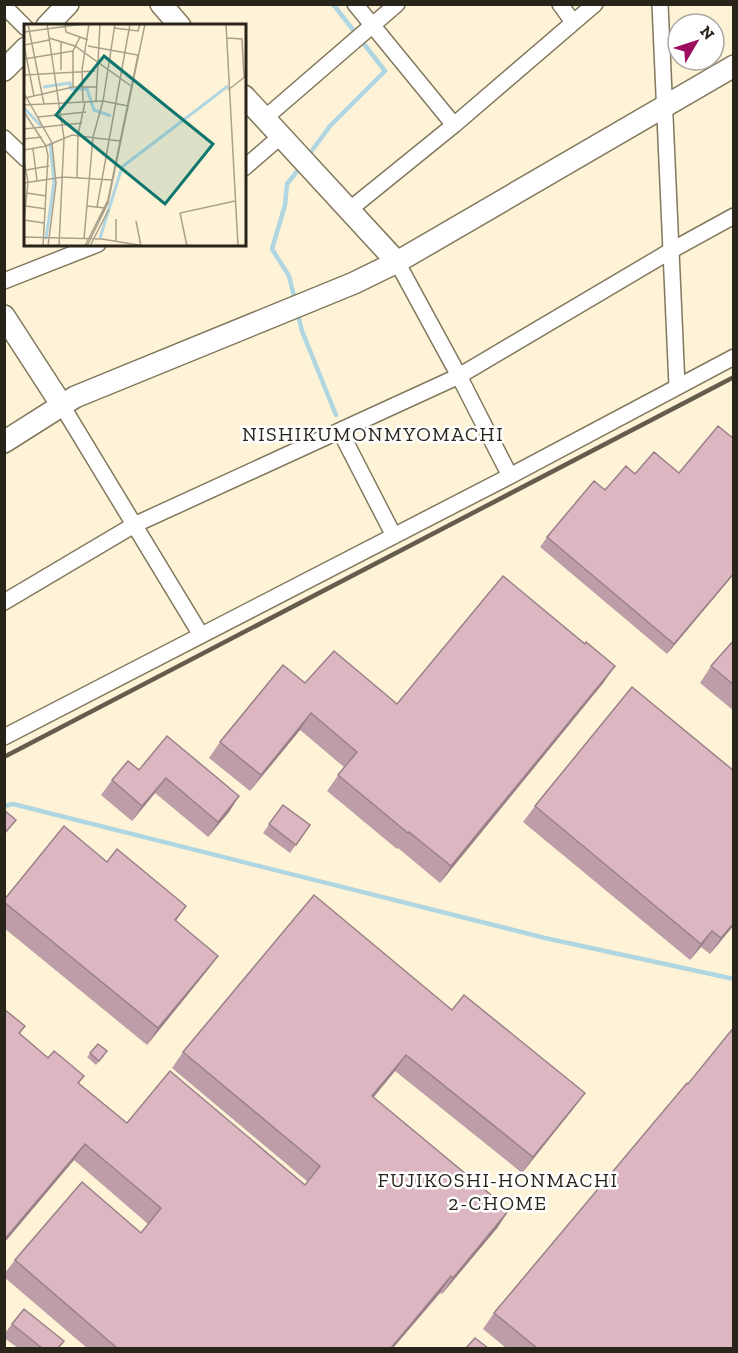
<svg xmlns="http://www.w3.org/2000/svg" width="738" height="1353" viewBox="0 0 738 1353" font-family="'Zilla Slab',serif">
	<rect width="100%" height="100%" fill="#fff3d7"/>
	<g fill="none" stroke-linecap="round" stroke-linejoin="round">
		<path stroke="#afd6e1" stroke-width="4.5" d="M308,156L330,126L385,71L333,4
			M295,300L289,276L272,249L285,205L287,184L302,165
			M297,311L302,331L336,415
			M4,806L13,804L545,938L734,979"/>
		<g stroke="#82785e" stroke-width="18">
			<path id="street" d="M355,4L454,125
				M560,4L573,22
				M660,4L677,386
				M4,6L26,28
				M265,118L397,4
				M4,138L26,159
				M244,168L281,136
				M349,210L454,125L595,4
				M397,262L459,376L510,476
				M4,281L98,244
				M61,404L201,635
				M340,431L394,536
				M4,602L134,525L459,376L672,250L734,216
				M4,737L510,476L734,357"/>
		</g>
		<g stroke="#82785e" stroke-width="24">
			<path id="secondary" d="M161,4L180,26
				M47,26L68,4
				M4,70L26,48
				M244,96L397,262
				M4,316L61,404
				M4,442L75,397L354,283L397,262L734,66"/>
		</g>
		<use href="#street" stroke="#fff" stroke-width="15"/>
		<use href="#secondary" stroke="#fff" stroke-width="21"/>
		<path stroke="#645d4e" stroke-width="4.5" d="M4,757L734,377"/>
	</g>
	<path fill="#bd9da7" d="M734,439V574L667,654L540,547L547,537L605,490L635,474L679,473Z
		M734,640V711L700,683L711,666Z
		M604,682L440,883L398,848L397,849L327,791L344,767L300,730L250,791L209,758L220,742L305,683L397,704Z
		M139,770L239,796L229,812L208,837L155,793L132,821L101,795L112,780Z
		M283,805L310,825L290,853L263,833Z
		M535,806L734,925L710,954L701,947L690,960L523,822Z
		M107,862L186,906L176,921L218,956L206,972L147,1045L4,928V900Z
		M452,1010L573,1109L522,1173L395,1071L374,1097L498,1227L442,1294L440,1293L393,1348H87L4,1277V1274L15,1260L141,1233L148,1224L74,1160L4,1243V1011L25,1026L20,1034L127,1123L305,1185L308,1182L172,1068L183,1052Z
		M98,1044L104,1056L96,1065L87,1057Z
		M688,1084L734,1348H506L483,1329L494,1313Z
		M12,1324L64,1341L59,1348H18L4,1338V1334Z"/>
	<path fill="#9a8088" d="M734,573V574L667,654L674,644Z
		M615,666L604,682L440,883L451,866Z
		M311,713L300,730L250,791L261,775Z
		M166,778L155,793L132,821L142,806Z
		M239,796L229,812L208,837L218,822Z
		M734,923V925L710,954L721,938Z
		M712,931L701,947L690,960L701,944Z
		M218,956L206,972L147,1045L158,1028Z
		M406,1055L395,1071L361,1112L372,1096Z
		M585,1093L573,1109L522,1173L533,1157Z
		M85,1144L74,1160L4,1243V1240Z
		M509,1210L498,1227L442,1294L453,1278Z
		M451,1276L440,1293L393,1348H391Z"/>
	<path fill="#dcb7c2" stroke="#9a8088" stroke-width="1.5" d="M718,426L734,439V573L674,644L547,537L594,481L605,490L626,466L635,474L654,452L679,473Z
		M503,576L585,644L586,642L615,666L451,866L409,832L408,833L338,775L357,752L311,713L261,775L220,742L283,665L305,683L334,651L397,704Z
		M734,640V685L711,666Z
		M632,687L734,771V923L721,938L712,931L701,944L535,806Z
		M167,736L239,796L218,822L166,778L142,806L112,780L128,761L139,770Z
		M283,805L310,825L296,845L269,824Z
		M4,810L16,820L5,833L4,832Z
		M64,826L107,862L117,849L186,906L175,920L218,956L158,1028L4,902V900Z
		M314,895L452,1010L464,995L585,1093L533,1157L406,1055L372,1096L509,1210L453,1278L451,1276L391,1348H117L15,1260L82,1182L141,1233L161,1208L85,1144L4,1240V1011L5,1010L25,1026L19,1033L48,1058L54,1051L65,1060L84,1076L78,1083L127,1123L170,1071L305,1185L320,1166L183,1052Z
		M734,1027V1348H537L494,1313L687,1083L688,1084Z
		M98,1044L107,1051L99,1061L90,1053Z
		M24,1309L64,1341L58,1348H42L12,1324Z
		M475,1338L488,1348H466Z"/>
	<g text-anchor="middle" dominant-baseline="central" stroke-width="5" stroke-linejoin="round" paint-order="stroke">
		<g font-size="20" letter-spacing="1.5" fill="#29241a" stroke="#fff">
			<text x="373" y="434">NISHIKUMONMYOMACHI</text>
			<text x="498" y="1180">FUJIKOSHI-HONMACHI<tspan x="498" dy="23">2-CHOME</tspan></text>
		</g>
	</g>
	<g transform="translate(24 24)">
		<rect width="222" height="222" fill="#fff3d7"/>
		<path fill="none" stroke="#afd6e1" stroke-width="3" d="M19,63L46,59L47,65H63L70,86L87,92M0,84L17,102M76,214L98,143L204,62M22,215L30,158L26,119"/>
		<path fill="none" stroke="#a9a08b" stroke-width="1.5" d="M4,0L20,80M23,0L40,114L35,222M41,0L42,8L64,16M202,0L214,222M90,4L114,7L116,0M0,8L59,0M25,14L51,22L107,62M203,14L218,15L220,53M0,35L49,27M37,46V17M0,51L71,47M49,63V27L56,13M204,66L222,52M0,69L28,119L32,159L24,222M10,72L0,21L25,16M1,74L49,63H72M72,77L76,0M59,78L58,46L65,0M0,81L79,77L104,82M0,88L22,122L48,111L96,117M14,93L62,88M0,105L58,99M0,115L18,113M9,125L13,157M0,126L22,122L24,132L19,222M0,137L4,158L0,196M2,146L25,142M53,154L54,111L61,78M0,159L39,153L88,156M3,169L22,172M2,182L22,185M63,182L81,184M73,183L106,0M92,195V217M0,196L20,199M112,197L117,222M0,213L78,215L120,222M60,215L69,113L79,77L91,0M61,222L84,176L114,31L64,22M63,222L84,179L121,0M66,222L85,185M163,222L156,189L211,177"/>
		<path fill="#0f766e" fill-opacity="0.15" stroke="#0f766e" stroke-width="3" d="M80,32L189,120L141,180L32,91Z"/>
		<rect width="222" height="222" fill="none" stroke="#29241a" stroke-width="3"/>
	</g>
	<rect width="738" height="1353" fill="none" stroke="#29241a" stroke-width="12"/>
	<g transform="translate(696 42) rotate(51)"><circle r="28" fill="#ffffff" stroke="#a9a7a3" stroke-width="1.5"/>
	<path d="M0-4.5L10 22L0 15L-10 22Z" fill="#9c0e5d"/>
	<text y="-9" font-size="16" font-weight="bold" text-anchor="middle" fill="#29241a">N</text>
	</g>
</svg>
